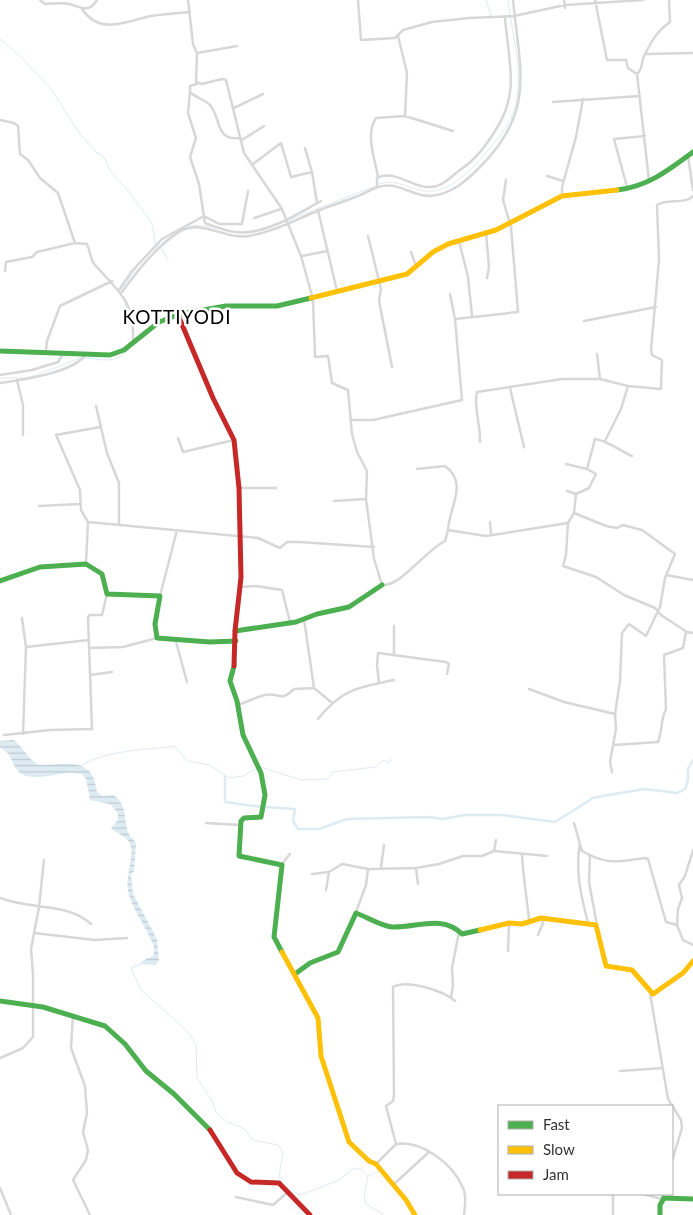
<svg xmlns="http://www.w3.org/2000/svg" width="693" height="1215" viewBox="0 0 693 1215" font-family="Lato,sans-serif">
	<defs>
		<pattern id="water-rules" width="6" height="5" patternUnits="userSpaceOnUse" patternTransform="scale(1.25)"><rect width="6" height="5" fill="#ddebf3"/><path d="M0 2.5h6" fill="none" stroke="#becad1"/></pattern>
	</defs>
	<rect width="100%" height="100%" fill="#fff"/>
	<path fill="url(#water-rules)" d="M14,740C23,748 28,758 38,765C55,766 84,757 93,777C95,781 96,788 97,792L102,796L113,795C128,803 123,822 129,834C131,838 135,840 136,844L134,871L131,874L133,894L157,939L159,961L155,965L141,964V962L154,955V947C147,927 132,910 128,891C125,875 136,853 129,842C126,836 116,833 111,828L118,820V813L110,804L90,800L86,779L82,774C77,774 72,772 66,773C54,775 27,782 18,771C10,762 13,754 0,748V741Z"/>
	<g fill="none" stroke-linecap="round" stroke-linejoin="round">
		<path stroke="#ddebf3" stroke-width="1" d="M486,0L491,16
			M0,39L21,57L51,89L80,134L96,152L104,157L111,172L130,193L149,219L153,227L155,244
			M379,184C398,177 415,194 434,191C453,188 471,170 483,156C492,145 503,134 510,120C528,84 512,38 508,0
			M284,222L375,186
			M185,227C210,220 233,239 259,231
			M161,248L168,260
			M151,252L171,236
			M121,290L138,266
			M125,303L132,330
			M85,358C103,359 115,365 129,349
			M0,378H25L37,375L80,358
			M79,767C107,749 142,751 174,746L188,761L209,765L229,778L243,776L257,768
			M260,767L302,780L327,779L333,772L375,767L383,760L389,763L391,758
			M142,964L131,968L141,990L186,1030L196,1044L197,1078L212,1101L216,1112L227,1122L243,1128L253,1140L278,1145L283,1152C280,1174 272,1187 301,1195L339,1180L354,1168L362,1170L368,1177L364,1196L366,1204L384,1215
			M368,1176L380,1171"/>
		<path stroke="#ddebf3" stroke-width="2.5" d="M225,776V802L262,807
			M266,807L295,809L293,821L298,829H319L347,819L429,817L443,819L464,815H503L555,822L593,798L602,796L645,789L677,793L685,789L688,780V769L693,760"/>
		<path stroke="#d7d7d7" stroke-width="2.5" d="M40,0L45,4C53,4 62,2 70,4C82,8 89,13 97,0
			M188,0L193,44L197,53L196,82L202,84L222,79L226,80L244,153L282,209L301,256L313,299L315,357L328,356L332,383L348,390L352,434L357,452L367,471L366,499L374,559L382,585C400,587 425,551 445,541L448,530L486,536L568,523L574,513L606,526L617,528L623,525L642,530L675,554L665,578L660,607L646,636L629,624L622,633L620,681L615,714L616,729L610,762L612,772
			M358,0L361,40L395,38L403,30L432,22L469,18L514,16L565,5L643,0
			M564,0L565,8
			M595,0L607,60H626L628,68L637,74L649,181
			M82,9C100,36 126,21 151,16C163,14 177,13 190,12
			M398,36L407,73L405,116
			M197,53L237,46
			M647,54L693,53
			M637,74C643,69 641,63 644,56C651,42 657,31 670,22L669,0
			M197,84L190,86V92C196,98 204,99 210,105C222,119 214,141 241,138
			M190,92L188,113L196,138L190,157L199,184L205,223C219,228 233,234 248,232C273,230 299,213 321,201
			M553,102L639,96
			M234,108L263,94
			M0,120L14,123L18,126L20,154L28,160L40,178L58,193L75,243L87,244C90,250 90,259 95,265C119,292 135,301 133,341
			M242,140L264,126
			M305,148L312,172
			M688,156L693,190
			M253,164L281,143L291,177L312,172L317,203
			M547,176L563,181
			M378,177C375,159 365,134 376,118L405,116L453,131
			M377,187V178C392,169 411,186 427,187C442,188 449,178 460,170C476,159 485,147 495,131C521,92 508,61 505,17
			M627,187L614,139L645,136
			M562,196V187L576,137L583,99
			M318,210L337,291
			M254,218L281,209
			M486,233L489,267L487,278
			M368,236L381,289L379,301L392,367
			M459,241L468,277L472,316
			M411,252L416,266
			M302,256L327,251
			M5,271L6,262L32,257L37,252L75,243
			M119,290L132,271L162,239L204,216L219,224H242L248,191
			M122,292C138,270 156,247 179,232C202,218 225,240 249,236C273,232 297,219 320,210C331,205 344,202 355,197C364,194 374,187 383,186C400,183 414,197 431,196C451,194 465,182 479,168C536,111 520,72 513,0
			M455,319L518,312L511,227L503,200L506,180
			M584,321L656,307
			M46,351L47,341L60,306L112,281
			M597,354L600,379
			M0,375L32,370L58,362L63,354
			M17,380L23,405V435
			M0,383C21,380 74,373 86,354
			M510,388L524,447
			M96,406L107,453L119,483V524
			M352,420H373L462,400L455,319L450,294
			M178,438L183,452L234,440
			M605,441L621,409L628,386
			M480,442C481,426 473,406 477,392L562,379H600L628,386L661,389L662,360L652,355L651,350L659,260L657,205C667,198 685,205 693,196
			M566,464L587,469L596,474L589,488L576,494L567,491
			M417,469L445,466C469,483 449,507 448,530
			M587,469L595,439C608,441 619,450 632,456
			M239,488H276
			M334,501L366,499
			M39,506L80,504
			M574,513L576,494
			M88,522L258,538L280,548L287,542H299L374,547
			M490,522L491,534
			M568,523L566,555L563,566L596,577L624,595L655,608L661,615L687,632L693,633
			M86,564L88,522L81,510L80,490L56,435L100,427
			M666,575L693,580
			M240,587L256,586L282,590L290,622
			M160,596L177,530
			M22,618L26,647L23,734
			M304,619L314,688
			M394,626V654
			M175,638L187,682
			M26,647L89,640
			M90,648L123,647L157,638
			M90,675L112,672
			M379,683L377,665L378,653L446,662L449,664L447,674
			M529,689L564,702L615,714
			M238,705C247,702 256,697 265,695C279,692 280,703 294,689L314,688L331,702
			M318,719C341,690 358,687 394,680
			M4,735L50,730L92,729L88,617L90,615H102L107,594
			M614,745L658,742C663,729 660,721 666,709L664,655L683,648L686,632
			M206,823L240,825
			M574,823L582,851C606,865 618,862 645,858L648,859L666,922L677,925L678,909L682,898L679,885L685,876L693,850
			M580,843C575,871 581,896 588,923
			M494,851L496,840
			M522,855C523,877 527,898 529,920
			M590,855L589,882L597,925
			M282,864L290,854
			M381,867L384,845
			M416,868L418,884
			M312,874L329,872L342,864L368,869L416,868L439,864L463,856H482L494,851L547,856
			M326,890L329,872
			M0,898C30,910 67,902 91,924
			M356,912L366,885L368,869
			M677,925L683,940L693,945
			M34,933L95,940L127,938
			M538,935L543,923L541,918
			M508,951L509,923
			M650,993L668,1099L681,1120L682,1128L672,1161
			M451,997L453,986L452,968L459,932
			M73,1015L71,1048L85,1086L87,1113L83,1132L88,1150L86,1160L73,1180L90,1215
			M0,1058L23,1048L33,1037V974L31,949L39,907L44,860
			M620,1071L663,1068
			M396,1144L386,1106L393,1101L394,1094L393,987C407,979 444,991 455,1001
			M376,1164L396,1144C422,1140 453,1164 463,1188C467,1196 465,1207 464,1215
			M393,1185L429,1152
			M0,1188L11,1215
			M613,1194V1215
			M643,1194L662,1199V1194
			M236,1197L273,1205L288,1192"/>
		<path stroke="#4caf50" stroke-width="5" d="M617,190C647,187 669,170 693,152
			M0,351L110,355L124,350L159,322L180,314L226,306H277L311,298
			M0,581L40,567L86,564L102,574L107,594L160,596L155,624L157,638L210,642L236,641
			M235,631L296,622L317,614L349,607L382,585
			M234,666L230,681L237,701L243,735L261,773L265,795L261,817L244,818L241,821L239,856L282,865L274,937L282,952
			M295,974L310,963L338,952L356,913C367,917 381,926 392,927C417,928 442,914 462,934L480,930
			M0,1001L43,1007L105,1026L125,1044L146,1071L174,1094L210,1130
			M660,1215V1205L664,1198L693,1199"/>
		<path stroke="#ffc107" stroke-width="5" d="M311,298L407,274L433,252L448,244L496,230L562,196L617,190
			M480,930L509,923L522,924L541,918L596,925L606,966L632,970L653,994L683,973L693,961
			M282,952L318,1018L321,1056L349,1142L369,1161L376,1164L406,1200L415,1215"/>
		<path stroke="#c62828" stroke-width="5" d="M178,315L213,398L234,440L239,488L241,577L235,631L234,666
			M210,1130L237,1173L251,1182L279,1183L310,1215"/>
	</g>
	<g text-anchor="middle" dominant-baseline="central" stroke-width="5" stroke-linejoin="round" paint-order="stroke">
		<g font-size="19" letter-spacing="1" fill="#000" stroke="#fff">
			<text x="177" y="316">KOTTIYODI</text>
		</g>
	</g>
	<rect x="498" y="1105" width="175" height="90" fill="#ffffff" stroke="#adadad"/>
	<rect x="508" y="1121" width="25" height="8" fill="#4caf50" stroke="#adadad"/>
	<text x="543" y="1130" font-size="15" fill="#333333">Fast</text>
	<rect x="508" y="1146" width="25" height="8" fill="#ffc107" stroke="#adadad"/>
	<text x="543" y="1155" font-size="15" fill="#333333">Slow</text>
	<rect x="508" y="1171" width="25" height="8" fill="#c62828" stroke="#adadad"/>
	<text x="543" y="1180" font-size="15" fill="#333333">Jam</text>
</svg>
